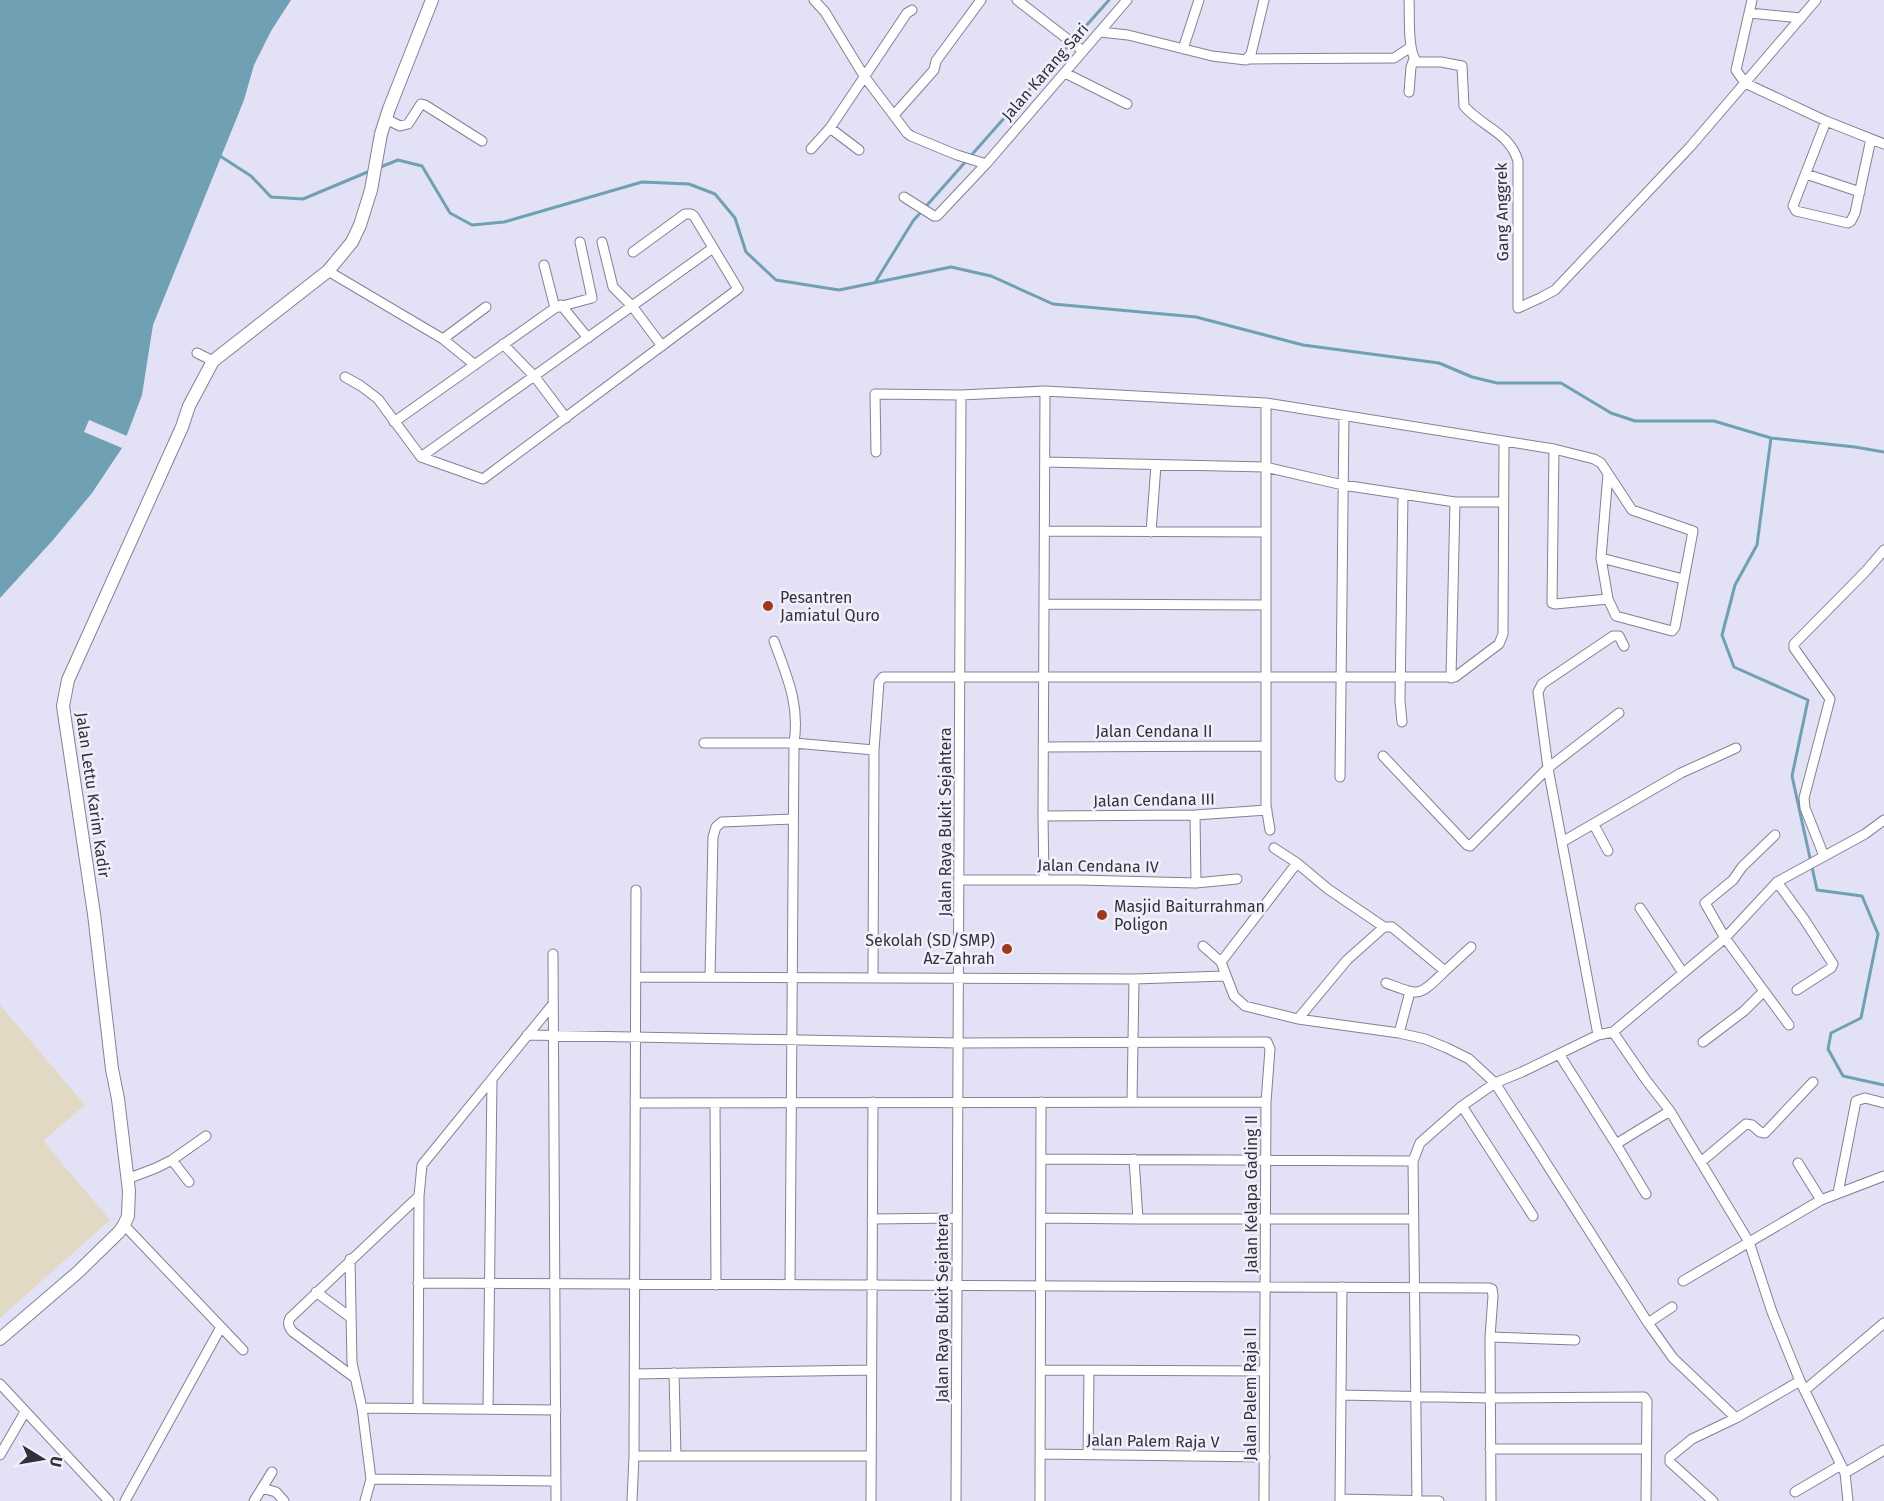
<svg xmlns="http://www.w3.org/2000/svg" width="1884" height="1501" viewBox="0 0 1884 1501" font-family="'Fira Sans',sans-serif">
	<rect width="100%" height="100%" fill="#e3e1f5"/>
	<path fill="#e2d9c4" d="M0,1005L85,1105L43,1141L110,1220L0,1318Z"/>
	<path fill="#6fa0b3" d="M0,0H291L271,31L254,65L244,100L153,325L142,395L122,448L92,493L53,540L0,598Z"/>
	<path fill="#e3e1f5" d="M89,420L127,436L122,448L84,432Z"/>
	<g fill="none" stroke-linecap="round" stroke-linejoin="round">
		<path stroke="#6fa0b3" stroke-width="3" d="M217,154L251,176L271,197L303,199L370,171
			M378,168L398,160L422,166L450,213L472,225L504,222L642,182L689,184L715,194L735,218L746,252L776,280L839,290L951,267L991,276L1053,304L1196,317L1303,345L1439,363L1472,377L1497,383H1561L1611,413L1635,421H1714L1771,438L1855,447L1884,452
			M876,281L913,221L1109,0
			M1771,438L1757,545L1735,585L1722,635L1734,667L1808,700L1792,776L1817,890L1862,896L1878,934L1861,1018L1831,1033L1828,1049L1843,1076L1884,1085"/>
		<g stroke="#848194" stroke-width="11">
			<path id="minor" d="M814,0L825,12L864,76L907,133L911,136L957,155L986,164
				M1017,0L1083,51
				M1409,0C1410,15 1407,51 1417,62H1441L1462,66L1464,106C1482,127 1509,132 1518,161V308L1540,298L1555,290L1690,147L1816,0
				M1752,0L1736,70L1745,83L1826,121L1884,144
				M1749,13L1801,18
				M1100,32L1128,35L1212,56L1246,60L1251,54L1264,0
				M1183,49L1199,0
				M1248,59L1394,58L1411,47
				M1065,73L1127,104
				M1409,92L1411,67L1414,59
				M894,115L934,70L936,61L981,0
				M386,119L400,126L408,124L421,104L425,105L482,141
				M1826,121L1793,206L1796,211L1848,223L1851,221L1855,213L1871,139
				M830,128L859,150
				M811,149L830,128L907,13L912,10
				M1806,174L1860,192
				M904,197L934,216H937L986,164L1127,0
				M602,242L613,287L632,306L662,346
				M544,265L555,308
				M328,271L443,339L475,365
				M561,305L588,338
				M443,339L486,307
				M503,344L535,377L566,418
				M197,353L213,361
				M345,377L361,386L378,399L421,457L483,479L738,289L694,216L691,214H685L633,252
				M1266,403V806L1270,830
				M394,422L555,308L592,298L580,242
				M1554,449L1552,603L1555,604L1608,599
				M876,452L875,394L961,395L1045,391L1266,403L1554,449L1594,459L1601,463L1632,510L1693,531L1675,627L1672,631L1616,616L1608,599L1601,558L1608,474
				M421,457L713,248
				M1045,462L1265,467L1343,485L1455,502H1503
				M1045,531L1266,532
				M1151,532L1156,465
				M1601,558L1683,579
				M1044,604L1266,605
				M774,641C787,677 800,704 794,743L790,1285
				M1451,678L1455,502
				M1402,722L1400,701L1403,494
				M704,743H794L874,750
				M1043,747L1266,746
				M1383,756L1467,845L1470,846L1548,768L1619,713
				M1340,777L1344,416
				M1195,815L1196,883
				M1043,816L1195,815L1267,810
				M1594,825L1608,851
				M1775,835L1742,867L1733,880L1705,903L1725,938L1789,1025
				M1562,842L1681,773L1736,748
				M1274,848L1297,863L1328,889L1384,927H1392L1445,971L1471,947
				M1824,856L1805,808L1804,798L1830,699L1794,648V644L1866,571L1884,550
				M959,880H1079L1196,883L1237,879
				M1044,880L1043,816L1045,391
				M1777,882L1804,919L1833,964L1831,968L1797,990
				M1640,908L1683,973
				M1203,946L1221,962L1234,996L1245,1006L1298,1019L1399,1033L1425,1039L1447,1048L1469,1059L1495,1083L1648,1323L1672,1307
				M553,954L556,1501
				M1221,962L1297,863
				M636,977L1134,979L1225,976
				M710,977L713,837L716,827L722,822L793,819
				M873,978L874,750L879,682L883,677H1455L1499,644L1503,634L1504,441
				M1386,983C1421,996 1418,997 1445,971
				M1298,1019L1347,960L1384,927
				M1613,1032L1646,1080L1670,1111L1749,1242L1772,1312L1800,1381L1845,1473L1848,1501
				M1399,1033L1410,992
				M527,1035L958,1043L1267,1042L1270,1049L1266,1102L1264,1501
				M1598,1035L1548,768L1538,692L1542,684L1613,636H1619L1624,646
				M1703,1042L1744,1011L1763,992
				M1559,1054L1616,1144L1670,1111
				M1132,1102L1134,979
				M635,1103L1266,1102
				M715,1103L716,1285
				M1462,1106L1533,1216
				M1616,1144L1646,1194
				M1041,1159L1413,1161
				M1134,1159L1138,1219
				M172,1160L189,1182
				M1702,1161L1746,1124L1752,1125L1760,1132L1765,1133L1813,1082
				M1798,1163L1821,1200
				M127,1179L156,1168L172,1160L206,1136
				M1838,1193L1856,1101L1865,1098L1884,1103
				M1041,1218L1138,1219H1414
				M872,1219L957,1218
				M124,1225L243,1350
				M350,1259L352,1363L362,1408L371,1479L365,1501
				M1683,1281L1821,1200L1884,1176
				M418,1283L1489,1288L1492,1289L1493,1296L1490,1337L1491,1501
				M316,1292L350,1317
				M1648,1323L1673,1358L1736,1418
				M1490,1337L1575,1340
				M1041,1370L1265,1371
				M674,1373L676,1456
				M634,1374L871,1370
				M355,1378L293,1332C289,1328 287,1324 290,1318L419,1196
				M0,1384L109,1501
				M1805,1390L1884,1323
				M1341,1395L1490,1398L1644,1397L1647,1401L1646,1501
				M362,1408L556,1410
				M418,1409L419,1196L422,1165L553,1004
				M488,1409L492,1079
				M1490,1449H1646
				M1041,1454L1265,1457
				M0,1455L25,1412
				M1088,1455L1089,1371
				M634,1456H871
				M1845,1473L1884,1450
				M371,1479L556,1481
				M262,1488L276,1492L284,1501
				M1795,1492L1841,1465
				M1340,1499L1439,1501
				M125,1501L221,1327
				M254,1501L272,1472
				M632,1501L634,1456L636,890
				M871,1501L873,1102
				M956,1501L961,395
				M1040,1501L1041,1102
				M1340,1501L1342,1287
				M1417,1501L1413,1161L1420,1143L1462,1106L1495,1083L1522,1072L1598,1035L1613,1032L1725,938L1777,882L1865,834L1884,820
				M1713,1501L1670,1462V1457L1692,1439L1736,1418L1800,1381"/>
		</g>
		<g stroke="#848194" stroke-width="14">
			<path id="tertiary" d="M0,1339L77,1273L119,1232L124,1225L128,1216L129,1191L118,1099L112,1069L94,914L63,706L68,680L182,427L189,406L213,361L328,271L352,242L360,225L371,190L381,134L389,109L432,0"/>
		</g>
		<use href="#minor" stroke="#fff" stroke-width="9"/>
		<use href="#tertiary" stroke="#fff" stroke-width="12"/>
	</g>
	<g fill="#a0381e" stroke="#f1effc" stroke-width="2">
		<circle cx="768" cy="606" r="6"/>
		<circle cx="1102" cy="915" r="6"/>
		<circle cx="1007" cy="949" r="6"/>
	</g>
	<g text-anchor="middle" dominant-baseline="central" stroke-width="5" stroke-linejoin="round" paint-order="stroke">
		<g font-size="16" fill="#323139" stroke="#f1effc">
			<text transform="translate(1045 72) rotate(-49)">Jalan Karang Sari</text>
			<text transform="translate(1502 212) rotate(-91)">Gang Anggrek</text>
			<text x="1154" y="731">Jalan Cendana II</text>
			<text transform="translate(93 795) rotate(82)">Jalan Lettu Karim Kadir</text>
			<text transform="translate(1154 800) rotate(-1)">Jalan Cendana III</text>
			<text transform="translate(945 822) rotate(-90)">Jalan Raya Bukit Sejahtera</text>
			<text transform="translate(1098 866) rotate(1)">Jalan Cendana IV</text>
			<text transform="translate(1251 1194) rotate(-90)">Jalan Kelapa Gading II</text>
			<text transform="translate(942 1308) rotate(-90)">Jalan Raya Bukit Sejahtera</text>
			<text transform="translate(1250 1394) rotate(-90)">Jalan Palem Raja II</text>
			<text transform="translate(1153 1441) rotate(1)">Jalan Palem Raja V</text>
		</g>
		<g font-size="16" fill="#323139" stroke="#f1effc" text-anchor="start">
			<text x="780" y="597">Pesantren<tspan x="780" dy="18">Jamiatul Quro</tspan></text>
			<text x="1114" y="906">Masjid Baiturrahman<tspan x="1114" dy="18">Poligon</tspan></text>
			<text x="995" y="940" text-anchor="end">Sekolah (SD/SMP)<tspan x="995" dy="18">Az-Zahrah</tspan></text>
		</g>
	</g>
	<g transform="translate(42 1459) rotate(101)" stroke="#f1effc" stroke-width="4.5" paint-order="stroke">
	<path d="M0-4.5L10 22L0 15L-10 22Z" fill="#323139"/>
	<text y="-9" font-size="16" font-weight="bold" text-anchor="middle" fill="#323139">U</text>
	</g>
</svg>
